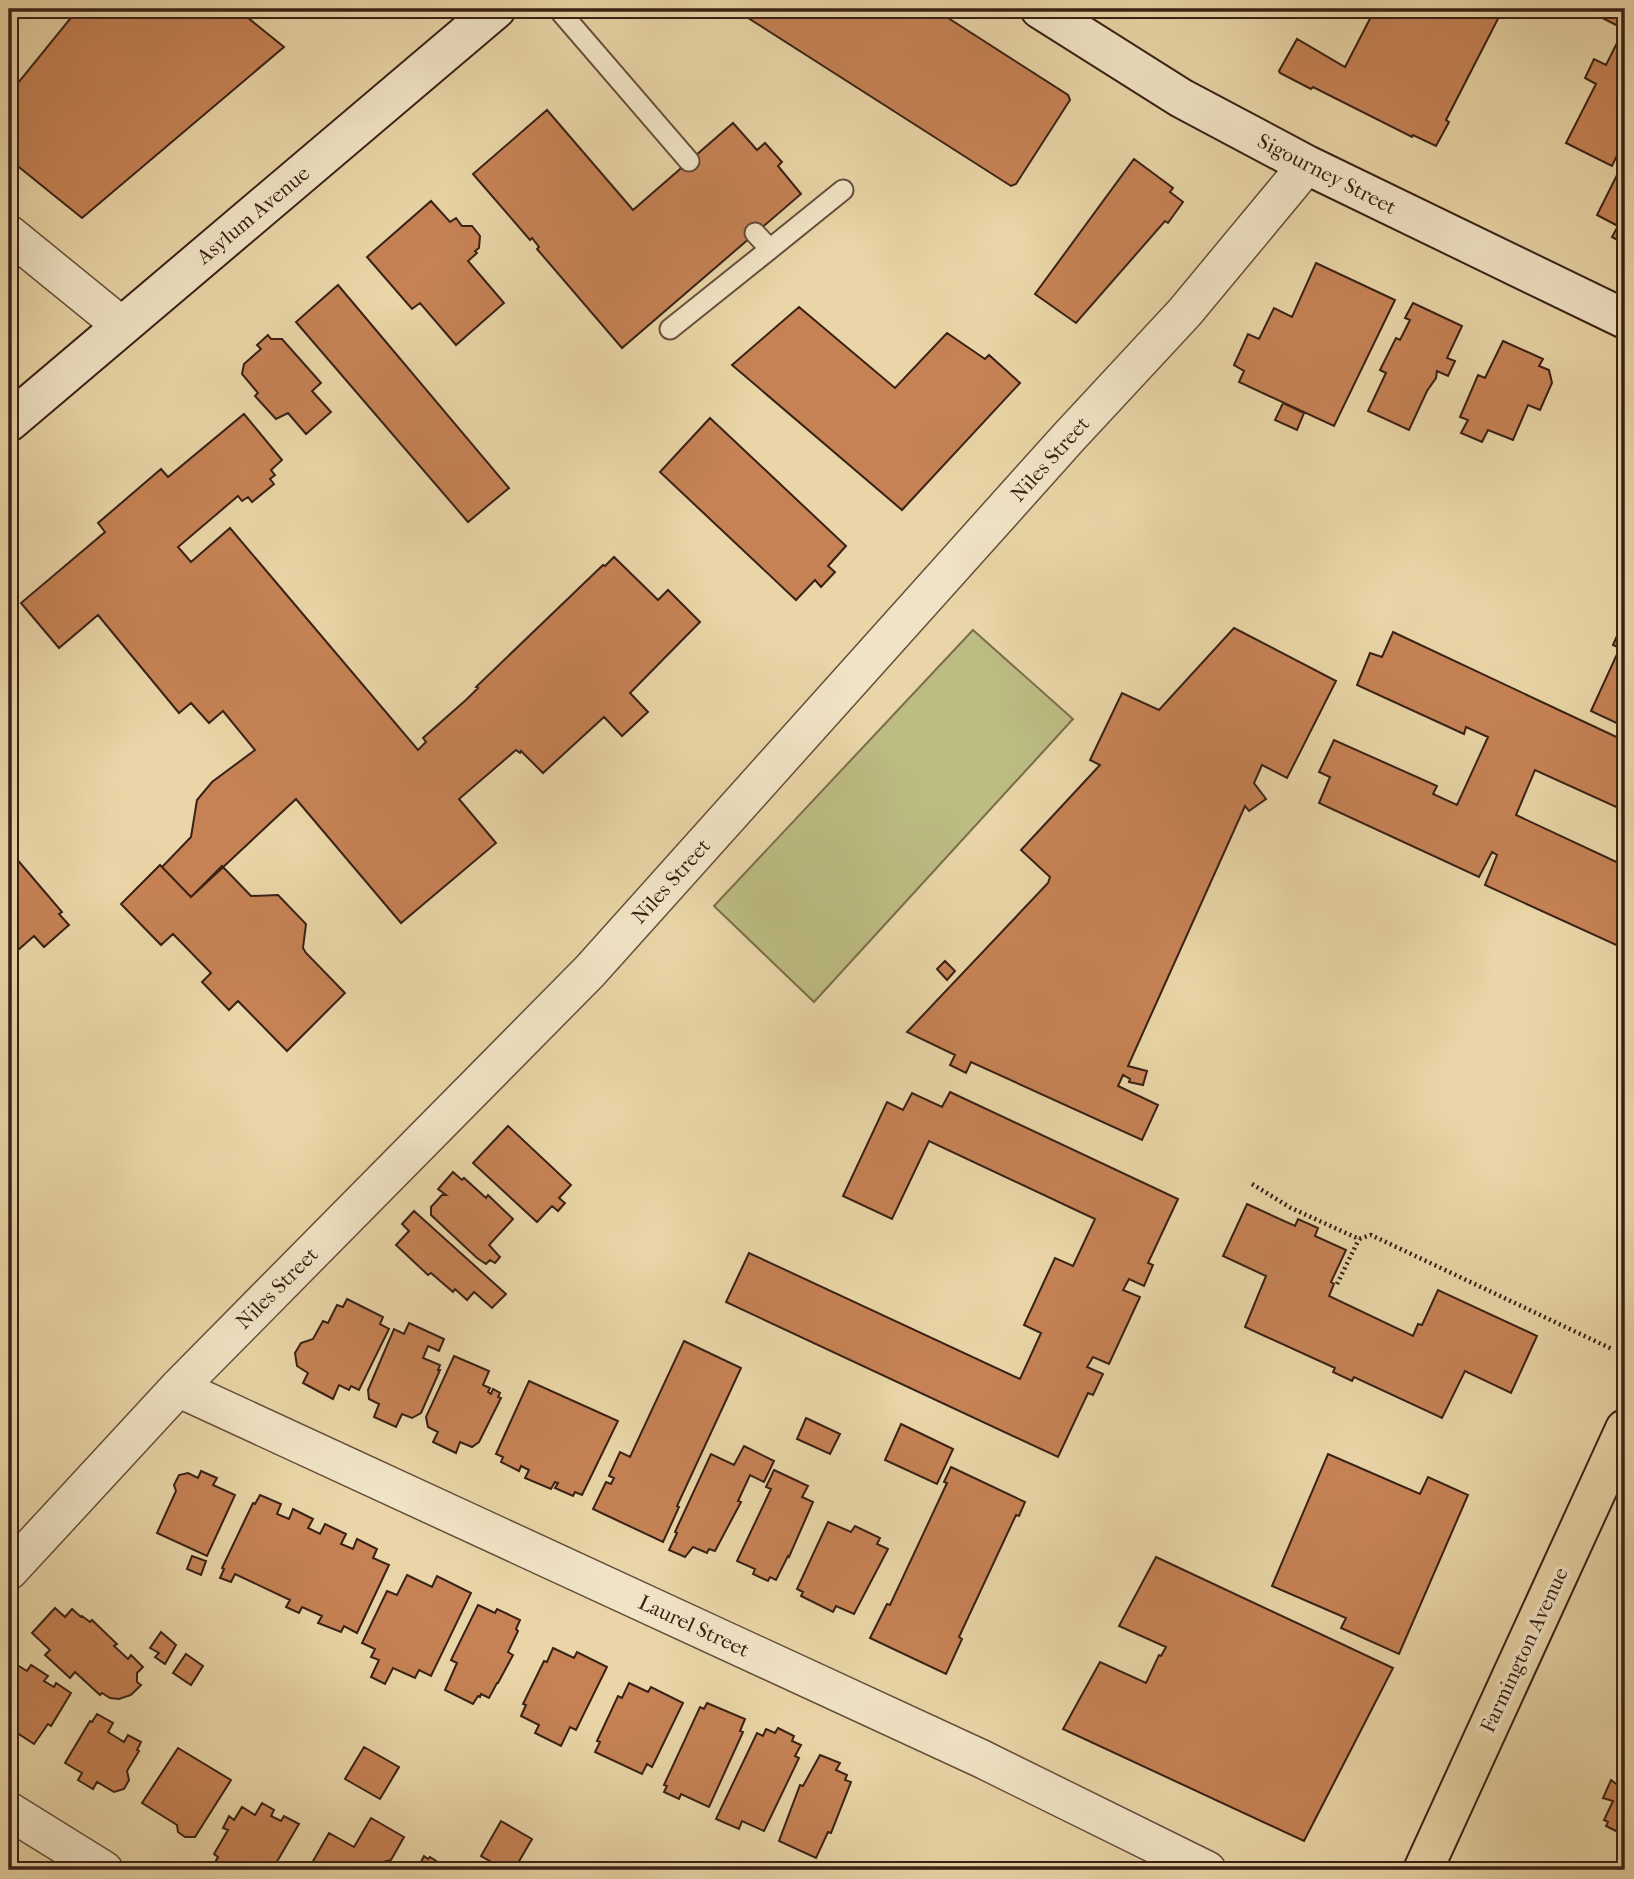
<svg xmlns="http://www.w3.org/2000/svg" width="1634" height="1879" viewBox="0 0 1634 1879" font-family="'IM FELL French Canon',serif">
	<rect width="100%" height="100%" fill="#e9d5a7"/>
	<filter id="stains"><feTurbulence type="fractalNoise" baseFrequency=".00286" numOctaves="4"/><feColorMatrix values="0 0 0 0 .2 0 0 0 0 .09 0 0 0 0 .02 0 0 0 .5 -.17"/></filter>
	<radialGradient id="worn" r=".72"><stop offset=".6" stop-color="#630" stop-opacity="0"/><stop offset="1" stop-color="#630" stop-opacity=".3"/></radialGradient>
	<path fill="#bcbc83" stroke="#7a6e4c" stroke-width="2" d="M973,630L1073,719L814,1002L714,906Z"/>
	<path fill="#c68255" stroke="#392115" stroke-width="2" d="M78,9H237L284,47L82,218L9,159V94Z
		M734,9H934L1068,95L1070,100L1016,184L1011,186Z
		M1375,9H1503L1446,120L1449,122L1436,146L1413,135L1412,137L1313,87L1311,89L1280,73L1279,71L1297,39L1345,67Z
		M1585,9H1625V139L1612,166L1566,143L1596,84L1585,78L1594,59L1606,65L1624,29Z
		M547,110L633,210L733,123L757,150L765,143L782,162L778,166L801,194L622,348L537,249L539,247L532,238L530,240L473,174Z
		M1134,159L1173,188L1170,192L1183,202L1168,223L1165,221L1076,323L1035,294Z
		M1623,163L1625,164V244L1612,237L1618,226L1597,215Z
		M431,201L450,222L456,218L462,226H472L480,236L479,248L475,251L477,253L468,261L504,303L456,345L420,303L412,309L367,257Z
		M1316,263L1395,300L1334,426L1239,382L1244,371L1234,365L1248,334L1259,339L1274,308L1292,317Z
		M338,285L509,488L468,522L296,322Z
		M1413,303L1462,326L1447,358L1455,361L1448,376L1437,371L1436,378L1427,391L1409,430L1368,411L1386,373L1380,370L1396,338L1400,340L1410,320L1405,318Z
		M799,307L895,388L947,333L985,359L989,355L1020,383L902,510L732,365Z
		M268,335L271,339H282L321,383L312,391L331,412L306,434L288,413L276,419L255,396L258,393L242,374L244,364L261,349L257,345Z
		M1503,341L1543,359L1539,366L1549,370L1552,383L1540,410L1528,405L1513,440L1488,430L1482,442L1461,433L1468,420L1460,417L1478,375L1485,378Z
		M1283,403L1304,413L1297,430L1275,420Z
		M244,414L282,460L271,470L275,475L270,479L274,484L252,502L248,497L242,501L238,496L178,547L191,562L230,528L418,750L426,742L423,738L467,699L478,688L476,687L603,565L605,566L614,557L658,600L668,590L700,622L630,693L648,712L622,736L604,717L543,773L521,751L520,753L516,750L459,799L496,843L401,923L296,799L191,897L162,867L191,837L197,800L212,782L255,750L223,711L209,723L191,703L179,713L98,615L59,648L21,603L105,532L98,523L161,469L168,477Z
		M710,418L846,546L828,566L835,572L821,587L815,580L796,600L660,472Z
		M1624,620L1625,621V655L1618,652L1620,648L1613,645Z
		M1234,628L1336,681L1287,778L1262,765L1254,783L1266,799L1249,811L1245,806L1128,1066L1147,1071L1143,1085L1129,1082L1130,1079L1123,1075L1118,1086L1158,1105L1142,1140L971,1062L966,1073L950,1065L955,1055L907,1032L1048,883L1050,877L1021,850L1100,765L1090,760L1122,693L1159,710Z
		M1393,632L1625,741V811L1535,770L1516,815L1625,866V949L1485,885L1497,855L1492,852L1479,877L1319,803L1330,777L1319,772L1334,740L1437,786L1433,794L1457,805L1488,737L1466,727L1464,734L1357,685L1370,653L1382,657Z
		M1618,652L1625,655V727L1591,711Z
		M9,850L62,912L59,914L69,925L44,947L34,936L9,958Z
		M160,865L191,897L222,866L251,896L278,895L306,924L303,948L306,953L345,993L287,1051L238,1001L229,1010L202,982L211,973L173,934L161,945L121,904Z
		M945,961L955,971L947,980L937,969Z
		M950,1092L1178,1199L1148,1263L1153,1265L1144,1286L1129,1279L1123,1290L1140,1297L1109,1364L1093,1357L1087,1367L1103,1374L1093,1395L1088,1393L1058,1457L726,1302L749,1253L1020,1379L1041,1333L1024,1325L1055,1258L1073,1266L1095,1219L929,1141L892,1219L843,1196L887,1102L903,1110L912,1093L942,1107Z
		M508,1126L571,1185L559,1198L565,1203L558,1211L552,1206L537,1222L473,1163Z
		M453,1172L462,1180L464,1178L486,1198L488,1195L513,1219L489,1245L500,1257L495,1263L490,1260L486,1264L477,1258L431,1215V1207L442,1195H446L438,1189Z
		M1247,1204L1295,1226L1298,1219L1318,1228L1315,1236L1346,1250L1331,1282L1334,1284L1329,1296L1413,1336L1418,1324L1422,1325L1438,1290L1537,1336L1511,1393L1465,1371L1442,1418L1354,1377L1352,1381L1333,1372L1335,1368L1245,1327L1266,1276L1223,1256Z
		M414,1211L506,1294L492,1308L474,1292L467,1300L455,1289L453,1292L431,1273L428,1275L396,1245L409,1231L402,1224Z
		M347,1299L383,1317L380,1324L389,1329L359,1390L351,1386L349,1390L339,1385L333,1399L303,1383L308,1373L297,1366L295,1353L301,1343L313,1339L323,1321L328,1323L337,1305L343,1307Z
		M409,1323L444,1339L439,1351L428,1346L423,1358L440,1365L438,1370H440L421,1413L412,1418L402,1414L396,1427L374,1417L379,1404L369,1399L368,1390L394,1329L404,1334Z
		M684,1341L741,1368L677,1506L679,1507L663,1542L593,1509L606,1482L611,1484L614,1478L609,1476L620,1452L630,1457Z
		M454,1356L489,1371L483,1385L490,1388L488,1392L491,1394L493,1389L500,1393L498,1397L501,1398L479,1442L472,1447L460,1442L456,1453L433,1442L438,1432L428,1427L426,1417Z
		M529,1381L618,1421L582,1495L575,1492L573,1496L555,1488L558,1483L555,1482L551,1489L525,1478L529,1470L521,1466L519,1471L501,1462L503,1457L496,1454Z
		M806,1418L840,1434L830,1454L797,1439Z
		M901,1424L953,1449L937,1484L885,1460Z
		M744,1446L774,1461L764,1482L750,1475L738,1501L741,1502L715,1551L709,1549L707,1553L693,1547L685,1557L669,1550L677,1533L675,1532L711,1454L734,1465Z
		M1328,1454L1420,1494L1428,1477L1468,1495L1399,1654L1341,1628L1346,1618L1272,1586Z
		M951,1467L1025,1502L1019,1516L1016,1515L959,1637L962,1639L946,1674L870,1638L887,1604L890,1605L947,1483L944,1482Z
		M774,1470L808,1486L802,1497L813,1502L789,1557L788,1556L776,1580L770,1577L768,1581L753,1574L755,1569L737,1561L771,1489L766,1487Z
		M201,1471L217,1478L213,1485L235,1495L207,1556L157,1533L176,1491L174,1485L179,1475L188,1473L198,1478Z
		M260,1495L281,1504L277,1514L289,1519L293,1509L313,1519L308,1528L320,1534L325,1524L346,1534L341,1544L353,1549L357,1539L377,1549L373,1558L389,1565L357,1633L344,1626L341,1632L318,1623L322,1616L302,1607L299,1613L286,1607L290,1600L235,1574L231,1582L220,1578L224,1569L222,1568L253,1503L255,1504Z
		M828,1522L851,1532L855,1526L880,1538L877,1544L888,1549L854,1614L836,1606L833,1612L801,1596L803,1592L797,1589Z
		M192,1556L206,1561L201,1575L187,1569Z
		M1156,1557L1393,1668L1304,1841L1063,1729L1100,1662L1146,1683L1159,1655L1161,1656L1166,1647L1119,1626Z
		M407,1575L432,1587L437,1576L471,1593L431,1676L419,1670L415,1678L393,1668L385,1684L371,1677L379,1660L371,1657L375,1649L362,1643L387,1591L397,1595Z
		M478,1605L495,1613L497,1609L520,1620L516,1629L518,1631L508,1652L513,1655L498,1683H497L489,1698L481,1694L480,1697L478,1696L473,1704L445,1690L457,1663L451,1660Z
		M55,1608L65,1617L72,1609L81,1617L82,1616L90,1622L92,1620L117,1644L114,1646L128,1659L131,1655L143,1667L137,1673V1682L141,1685L131,1695L119,1699L110,1698L102,1693L100,1695L75,1672L70,1678L45,1655L50,1650L32,1633Z
		M161,1632L176,1645L165,1664L155,1657L159,1653L150,1648Z
		M553,1648L574,1658L577,1652L607,1667L576,1730L570,1727L561,1746L535,1733L539,1725L521,1716L526,1705L523,1704L544,1661L547,1662Z
		M186,1654L203,1666L191,1685L173,1673Z
		M9,1660L27,1671L31,1665L48,1676L44,1681L54,1687L56,1683L71,1693L51,1726L48,1724L34,1744L14,1731L9,1739Z
		M629,1683L648,1692L651,1687L683,1703L652,1767L647,1764L642,1774L595,1752L600,1742L597,1741L618,1696L622,1698Z
		M707,1703L745,1719L740,1731L743,1732L709,1807L681,1794L679,1799L664,1792L667,1786L664,1785L700,1707L704,1709Z
		M97,1714L113,1723L108,1732L124,1742L128,1735L141,1742L137,1750L139,1751L127,1771L129,1780L124,1789L114,1792L97,1782L93,1789L78,1780L82,1773L65,1763L90,1721L92,1722Z
		M778,1728L794,1736L792,1741L801,1745L795,1756L799,1758L764,1831L742,1821L739,1829L716,1819L757,1733L763,1736L766,1729L775,1733Z
		M364,1747L399,1767L380,1799L345,1779Z
		M178,1748L231,1780L195,1837H185L178,1832L177,1825L142,1803Z
		M820,1755L840,1763L836,1770L847,1775L845,1780L851,1782L831,1833L828,1832L816,1858L779,1841L800,1785L803,1786Z
		M1625,1774V1834L1624,1835L1606,1826L1608,1822L1604,1820L1613,1801L1603,1798L1611,1780L1619,1786Z
		M262,1803L274,1810L271,1816L281,1821L284,1816L299,1824L272,1870L212,1868L218,1857L214,1854L228,1830L223,1828L229,1816L234,1820L242,1807L255,1815Z
		M371,1818L404,1837L391,1860L379,1863L382,1865L379,1870H308L329,1833L354,1847Z
		M501,1821L532,1839L514,1870H506L481,1856Z
		M424,1856L428,1859L430,1857L450,1870H413L416,1864L419,1866Z"/>
	<g fill="none" stroke-linecap="round" stroke-linejoin="round">
		<g stroke="#654e3a" stroke-width="23">
			<path id="service" d="M558,9L689,161
				M755,233L770,249L843,190
				M670,329L770,249"/>
		</g>
		<g stroke="#654e3a" stroke-width="40">
			<path id="minor" d="M9,234L122,326
				M178,1388L982,1759L1207,1870
				M9,1571L178,1388L590,971L1068,438L1185,312L1307,165
				M9,1811L104,1870"/>
		</g>
		<g stroke="#392115" stroke-width="42">
			<path id="secondary" d="M1040,9L1181,98L1307,165L1625,319
				M9,422L496,9"/>
		</g>
		<g stroke="#392115" stroke-width="42">
			<path id="primary" d="M1423,1870L1625,1429"/>
		</g>
		<path stroke="#392115" stroke-width="4.5" stroke-dasharray="2 3.5" stroke-linecap="butt" d="M1252,1184L1291,1208L1359,1239L1371,1235L1612,1349
			M1337,1284L1359,1239"/>
		<use href="#service" stroke="#f1e4c6" stroke-width="19"/>
		<use href="#minor" stroke="#f1e4c6" stroke-width="37"/>
		<use href="#secondary" stroke="#f1e4c6" stroke-width="38"/>
		<use href="#primary" stroke="#e9d5a7" stroke-width="38"/>
	</g>
	<g text-anchor="middle" dominant-baseline="central" stroke-width="7" stroke-linejoin="round" paint-order="stroke">
		<g font-size="21" fill="#392115" stroke="#f1e4c6">
			<text transform="translate(1327 174) rotate(27)">Sigourney Street</text>
			<text transform="translate(253 215) rotate(-40)">Asylum Avenue</text>
			<text transform="translate(1050 459) rotate(-48)">Niles Street</text>
			<text transform="translate(671 881) rotate(-48)">Niles Street</text>
			<text transform="translate(277 1288) rotate(-45)">Niles Street</text>
			<text transform="translate(694 1626) rotate(25)">Laurel Street</text>
			<text transform="translate(1524 1650) rotate(-65)">Farmington Avenue</text>
		</g>
	</g>
	<rect width="1634" height="1879" fill="none" stroke="#e9d5a7" stroke-width="35"/>
	<rect x="10" y="10" width="1613" height="1858" fill="none" stroke="#392115" stroke-width="3.5"/>
	<rect x="18" y="18" width="1599" height="1844" fill="none" stroke="#392115" stroke-width="2"/>
	<rect width="100%" height="100%" filter="url(#stains)"/>
	<rect width="100%" height="100%" fill="url(#worn)"/>
</svg>
